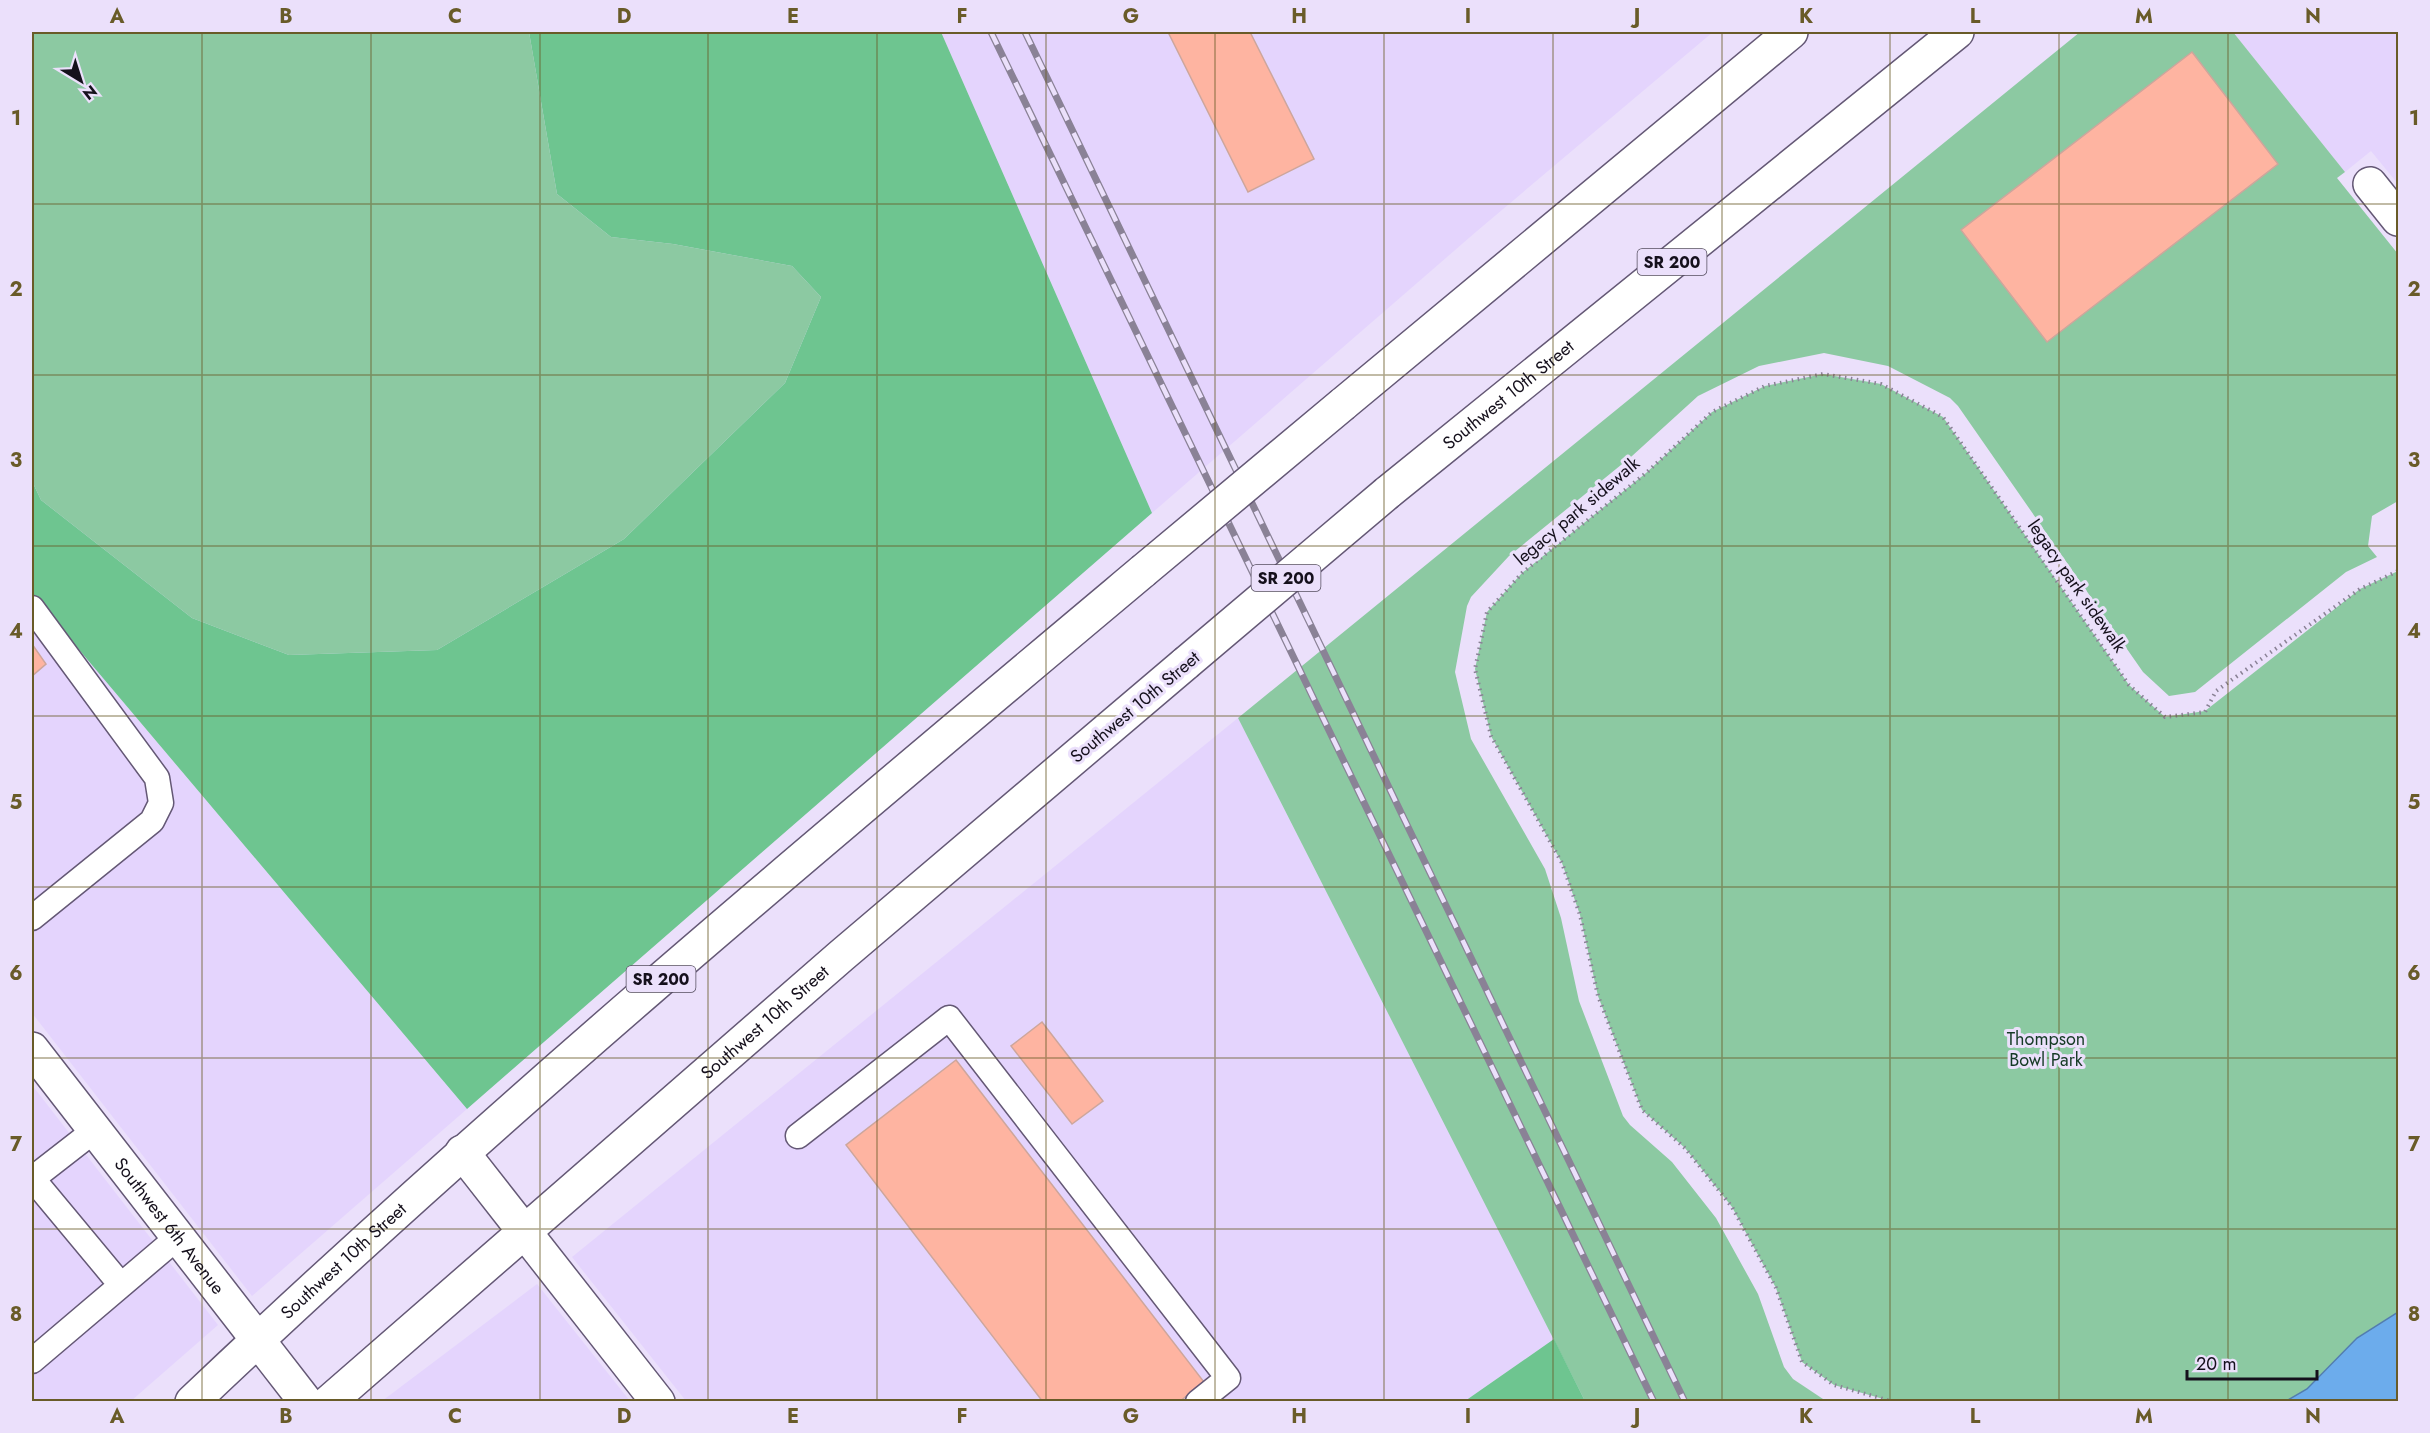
<svg xmlns="http://www.w3.org/2000/svg" width="2430" height="1433" viewBox="0 0 2430 1433" font-family="Jost,sans-serif">
	<rect width="100%" height="100%" fill="#ebe0fb"/>
	<path fill="#e4d4fd" d="M941,32H1713L1477,231L1152,513Z
		M2233,32H2398V184L2371,151L2345,172Z
		M32,594L467,1109L252,1296L32,1013Z
		M1238,718L1554,1339L1465,1401H686L572,1257Z
		M32,1085L218,1325L131,1401H32Z
		M537,1284L630,1401H382Z"/>
	<path fill="#8cc9a2" d="M32,32H529L557,194L611,237L673,244L792,266L821,297L785,383L624,539L437,650L289,655L192,618L41,500L32,481Z
		M2080,32H2233L2345,172L2337,178L2398,254V501L2372,516L2368,546L2377,557L2346,572L2195,692L2169,696L2143,672L1958,406L1950,398L1888,366L1824,353L1759,366L1698,396L1632,456L1509,556L1471,597L1467,606L1455,672L1471,739L1545,869L1561,918L1579,1001L1623,1116L1630,1125L1672,1162L1716,1218L1758,1294L1784,1367L1793,1379L1826,1401H1585L1238,718Z
		M1823,374L1881,384L1943,417L2129,685L2165,717L2205,711L2360,589L2398,571V1312L2357,1338L2307,1389L2286,1401L1894,1402L1834,1385L1802,1362L1776,1288L1732,1207L1685,1148L1642,1110L1598,996L1580,915L1562,863L1491,736L1475,669L1487,612L1522,573L1646,473L1712,412L1765,386Z"/>
	<path fill="#6ec590" d="M529,32H941L1152,513L467,1109L32,594V481L41,500L192,618L289,655L437,650L624,539L785,383L821,297L792,266L673,244L611,237L557,194Z
		M1554,1339L1585,1401H1465Z"/>
	<path fill="#6cacec" stroke="#527dae" stroke-width="1.5" d="M2398,1312V1401H2286L2307,1389L2357,1338Z"/>
	<path fill="#feb4a1" stroke="#cda69c" stroke-width="1.5" d="M1168,32H1250L1314,159L1248,192Z
		M2192,52L2278,164L2047,342L1961,230Z
		M32,644L46,664L32,676Z
		M1042,1022L1103,1101L1072,1124L1011,1046Z
		M956,1060L1204,1382L1179,1402H1043L846,1145Z"/>
	<g fill="none" stroke-linecap="round" stroke-linejoin="round">
		<g stroke="#645875" stroke-width="27">
			<path id="service" d="M32,608L157,778L161,803L152,821L32,918
				M798,1136L949,1018L1228,1378L1198,1402
				M32,1178L121,1285
				M32,1179L95,1130
				M32,1361L178,1237"/>
		</g>
		<g stroke="#645875" stroke-width="36">
			<g id="minor">
				<path d="M2370,184L2398,219"/>
				<path id="s1" d="M32,1049L306,1402"/>
				<path d="M462,1152L658,1402"/>
			</g>
		</g>
		<g stroke="#645875" stroke-width="36">
			<g id="primary">
				<path d="M1343,404L1791,32"/>
				<path id="s2" d="M1387,493L1957,32"/>
				<path id="s3" d="M192,1402C497,1112 820,842 1143,571"/>
				<path id="s4" d="M329,1402L841,956L1186,663"/>
			</g>
		</g>
		<path stroke="#8a8296" stroke-width="4" stroke-dasharray="1.5 4.5" stroke-linecap="butt" d="M1894,1402L1834,1385L1802,1362L1776,1288L1732,1207L1685,1148L1642,1110L1598,996L1580,915L1562,863L1491,736L1475,669L1487,612L1522,573L1646,473L1712,412L1765,386L1823,374L1881,384L1943,417L2129,685L2165,717L2205,712L2216,691L2360,589L2398,571"/>
		<use href="#service" stroke="#fff" stroke-width="24"/>
		<use href="#minor" stroke="#fff" stroke-width="33"/>
		<use href="#primary" stroke="#fff" stroke-width="33"/>
		<g stroke="#8a8296" stroke-width="7">
			<path id="rail" d="M991,32L1654,1402
				M1025,32L1685,1402"/>
		</g>
		<use href="#rail" stroke="#ebe0fb" stroke-width="4.5" stroke-dasharray="14" stroke-linecap="butt"/>
		<g stroke="#645875" stroke-width="36" stroke-linecap="butt">
			<path id="primary-bridge" d="M1143,571L1343,404
				M1186,663L1387,493"/>
		</g>
		<use href="#primary-bridge" stroke="#fff" stroke-width="33"/>
	</g>
	<path fill="none" stroke="#695b28" stroke-width="1.5" stroke-opacity="0.55" d="M202,32V1402M371,32V1402M540,32V1402M708,32V1402M877,32V1402M1046,32V1402M1215,32V1402M1384,32V1402M1553,32V1402M1722,32V1402M1890,32V1402M2059,32V1402M2228,32V1402M32,204H2398M32,375H2398M32,546H2398M32,716H2398M32,887H2398M32,1058H2398M32,1229H2398"/>
	<g text-anchor="middle" dominant-baseline="central" stroke-width="6" stroke-linejoin="round" paint-order="stroke">
		<g fill="#ebe0fb" stroke="#554e5f" stroke-width="1.5">
			<rect x="1637.5" y="249" width="69" height="26" rx="4.5"/>
			<rect x="1251.5" y="565" width="69" height="26" rx="4.5"/>
			<rect x="626.5" y="966" width="69" height="26" rx="4.5"/>
		</g>
		<g font-size="16" font-weight="bold" fill="#15101c">
			<text x="1672" y="262">SR 200</text>
			<text x="1286" y="578">SR 200</text>
			<text x="661" y="979">SR 200</text>
		</g>
		<g font-size="18" fill="#15101c" stroke="#ebe0fb">
			<text stroke="none"><textPath href="#s2" startOffset="156">Southwest 10th Street</textPath></text>
			<text transform="translate(1577 511) rotate(-40)">legacy park sidewalk</text>
			<text transform="translate(2077 586) rotate(55)">legacy park sidewalk</text>
			<text transform="translate(1135 707) rotate(-40)">Southwest 10th Street</text>
			<text stroke="none"><textPath href="#s4" startOffset="578">Southwest 10th Street</textPath></text>
			<text stroke="none"><textPath href="#s1" startOffset="224">Southwest 6th Avenue</textPath></text>
			<text stroke="none"><textPath href="#s3" startOffset="207">Southwest 10th Street</textPath></text>
		</g>
		<g font-size="18" fill="#153a25" stroke="#ebe0fb">
			<text x="2046" y="1039">Thompson<tspan x="2046" dy="21">Bowl Park</tspan></text>
		</g>
	</g>
	<rect width="2430" height="1433" fill="none" stroke="#ebe0fb" stroke-width="66"/>
	<g transform="translate(81 81) rotate(142)" stroke="#ebe0fb" stroke-width="4.5" paint-order="stroke">
	<path d="M0-4.5L10 22L0 15L-10 22Z" fill="#15101c"/>
	<text y="-9" font-size="16" font-weight="bold" text-anchor="middle" fill="#15101c">N</text>
	</g>
	<path d="M2187 1370v9h130v-9" fill="none" stroke="#15101c" stroke-width="3"/>
	<text x="2196" y="1370" font-size="18" fill="#15101c" stroke="#ebe0fb" stroke-width="4.5" paint-order="stroke">20 m</text>
	<rect x="33" y="33" width="2364" height="1367" fill="none" stroke="#695b28" stroke-width="2"/>
	<g font-size="20" text-anchor="middle" font-weight="bold" fill="#695b28">
		<text x="117" y="23">A</text>
		<text x="286" y="23">B</text>
		<text x="455" y="23">C</text>
		<text x="624" y="23">D</text>
		<text x="793" y="23">E</text>
		<text x="962" y="23">F</text>
		<text x="1131" y="23">G</text>
		<text x="1299" y="23">H</text>
		<text x="1468" y="23">I</text>
		<text x="1637" y="23">J</text>
		<text x="1806" y="23">K</text>
		<text x="1975" y="23">L</text>
		<text x="2144" y="23">M</text>
		<text x="2313" y="23">N</text>
		<text x="16" y="125">1</text>
		<text x="2414" y="125">1</text>
		<text x="16" y="296">2</text>
		<text x="2414" y="296">2</text>
		<text x="16" y="467">3</text>
		<text x="2414" y="467">3</text>
		<text x="16" y="638">4</text>
		<text x="2414" y="638">4</text>
		<text x="16" y="809">5</text>
		<text x="2414" y="809">5</text>
		<text x="16" y="980">6</text>
		<text x="2414" y="980">6</text>
		<text x="16" y="1151">7</text>
		<text x="2414" y="1151">7</text>
		<text x="16" y="1321">8</text>
		<text x="2414" y="1321">8</text>
		<text x="117" y="1423">A</text>
		<text x="286" y="1423">B</text>
		<text x="455" y="1423">C</text>
		<text x="624" y="1423">D</text>
		<text x="793" y="1423">E</text>
		<text x="962" y="1423">F</text>
		<text x="1131" y="1423">G</text>
		<text x="1299" y="1423">H</text>
		<text x="1468" y="1423">I</text>
		<text x="1637" y="1423">J</text>
		<text x="1806" y="1423">K</text>
		<text x="1975" y="1423">L</text>
		<text x="2144" y="1423">M</text>
		<text x="2313" y="1423">N</text>
	</g>
</svg>
